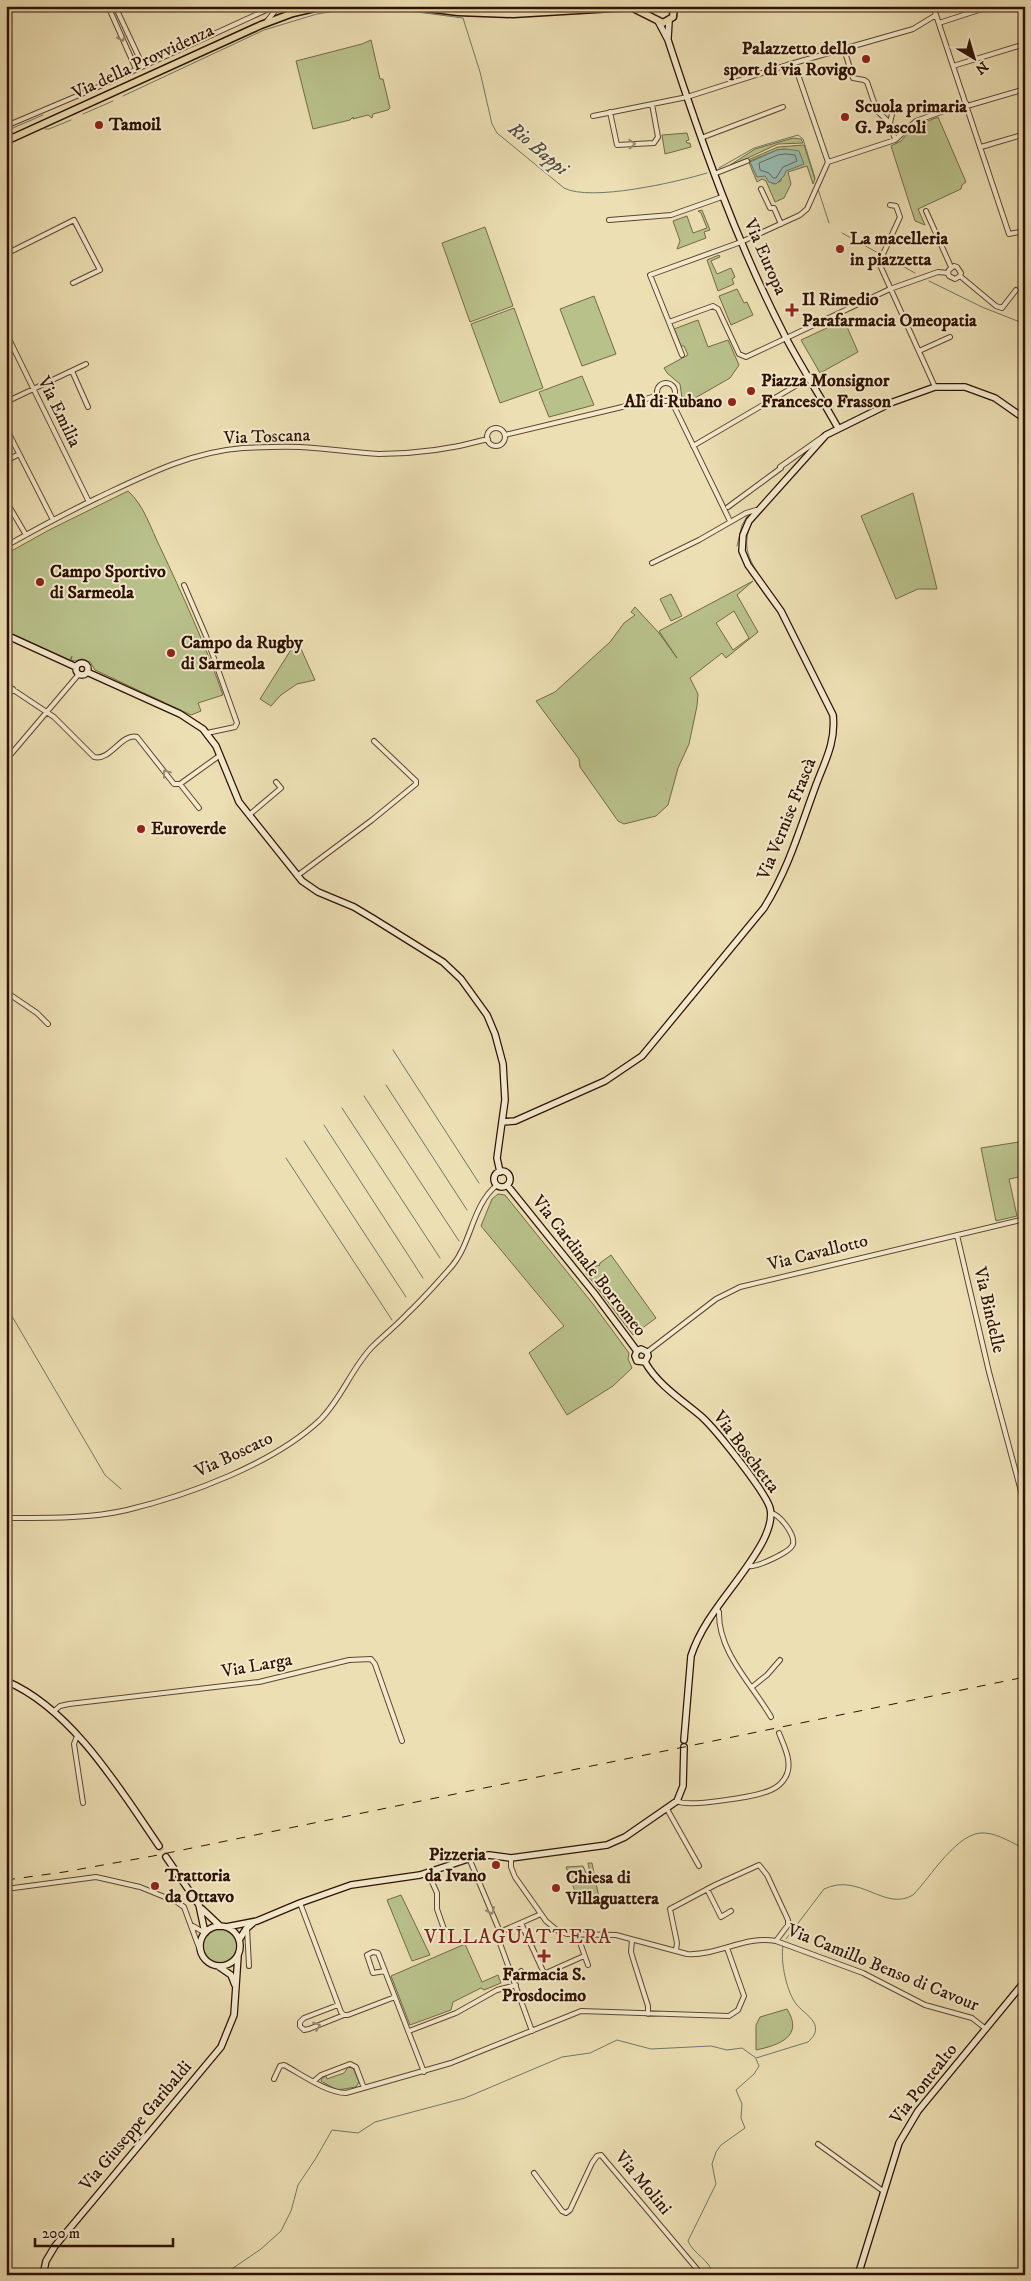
<svg xmlns="http://www.w3.org/2000/svg" width="1031" height="2281" viewBox="0 0 1031 2281" font-family="'IM FELL DW Pica',serif">
	<rect width="100%" height="100%" fill="#ecdfb3"/>
	<filter id="stains"><feTurbulence type="fractalNoise" baseFrequency=".004" numOctaves="4"/><feColorMatrix values="0 0 0 0 .2 0 0 0 0 .09 0 0 0 0 .02 0 0 0 .5 -.17"/></filter>
	<radialGradient id="worn" r=".72"><stop offset=".6" stop-color="#630" stop-opacity="0"/><stop offset="1" stop-color="#630" stop-opacity=".3"/></radialGradient>
	<path fill="#b9c18b" stroke="#746946" fill-rule="evenodd" d="M371,40L380,79H383L390,108L388,110L373,114L372,118L368,115L353,119V117L350,120L313,129L296,61L362,44Z
		M938,117L966,182L962,185L961,189L918,209L925,225L915,221L891,146L901,141L913,127Z
		M687,133L689,140L686,141L687,143H690L691,147L665,154L662,135Z
		M793,138L801,139L803,143L778,144L724,169L755,149Z
		M804,145L815,179L813,184L807,166L788,172L791,184L784,198L775,202L766,181L762,179L757,182L748,160L778,147ZM786,149L781,181L773,184L750,161L777,150Z
		M702,210L710,230L704,232L706,238L677,249L680,241L673,221L687,216L693,233L707,228L701,213L698,211Z
		M485,227L513,306L470,322L442,243Z
		M719,255L720,257L711,261L717,274L731,268L735,277L732,279L734,284L718,291L707,260Z
		M737,289L744,303L747,302L753,315L731,325L719,296Z
		M594,296L616,354L582,366L560,309Z
		M514,308L543,388L500,403L471,324Z
		M698,320L708,347L728,340L739,365L730,378L683,405L680,384L667,373L664,368L688,355L684,346H681L674,329Z
		M844,320L858,352L820,373L801,340Z
		M582,376L594,405L549,417L539,392Z
		M128,491C144,505 151,529 160,547C183,596 205,644 223,695L198,703L201,711L191,715L95,670L90,662L82,659L75,661L71,660L72,656L70,660L6,631V554L49,530Z
		M913,493L937,589H918L896,599L861,516Z
		M753,581L737,595L758,632L726,658L722,653L690,678L698,694L697,706L689,744L678,768L668,805L656,816L624,824L618,821L580,767L579,759L536,701L555,692L610,642L624,623L635,615L631,612L635,607L659,633L677,658L659,631ZM734,611L749,638L733,650L716,623Z
		M671,594L682,616L671,621L660,599Z
		M297,640L315,680L297,684L281,695L271,706L260,699Z
		M1025,1141V1176L1009,1179L1017,1216L996,1221L981,1148Z
		M498,1194L505,1195L593,1304L629,1353L628,1359L632,1368L613,1386L567,1415L529,1353L564,1326L481,1226L492,1199Z
		M611,1255L656,1318L633,1335L586,1273L598,1265L599,1266L600,1263Z
		M588,1863H592L599,1898L579,1902L566,1867L583,1866L586,1873H590Z
		M401,1895L430,1955L412,1961L387,1900Z
		M203 1946a17 17 0 1 1 34 0a17 17 0 1 1-34 0Z
		M465,1944L482,1982L498,1975L501,1983L484,1990L481,1988L453,2002L451,2010L410,2025L391,1976Z
		M787,2009C804,2036 780,2045 756,2050V2025L760,2017Z
		M348,2067L353,2068L359,2082L356,2087L337,2090L321,2081L322,2078L326,2076L327,2079L344,2073Z"/>
	<path fill="#99bcb2" stroke="#6e786b" d="M786,149L799,151L804,164L786,171L784,176L776,184L769,182L765,176L757,177L750,162L777,150Z"/>
	<g fill="none" stroke-linecap="round" stroke-linejoin="round">
		<path stroke="#646659" stroke-width="1" d="M786,154L795,155L797,161L783,167L776,178H773L769,173L760,170L759,163L778,155Z"/>
		<path stroke="#6e786b" stroke-width="1" d="M123,96L264,30L317,14L353,8H386L463,18L480,72L492,124L497,133L564,188C591,202 677,182 707,173
			M83,114L113,101
			M45,129H49L71,120
			M6,131L43,115
			M719,168L754,148L798,135L803,139L815,178
			M818,189L829,223
			M842,233L880,254
			M886,257L915,273
			M929,281L982,307L1025,324
			M753,520C737,551 754,566 771,592
			M737,546L742,525L748,515
			M809,662L831,704
			M833,708L837,716
			M393,1050L479,1183
			M386,1085L467,1210
			M364,1096L459,1241
			M342,1108L440,1258
			M324,1125L423,1278
			M304,1141L406,1297
			M286,1158L392,1320
			M6,1306L105,1475L121,1489
			M786,1939L824,1889C860,1872 884,1912 913,1895C930,1878 958,1830 985,1833C999,1834 1012,1843 1025,1849
			M223,2275L261,2249L281,2231L291,2211L298,2185L316,2158L332,2130L358,2133L375,2122L465,2098L562,2057L590,2053L617,2040L651,2049L711,2046L727,2050L742,2048L756,2058L808,2042C813,2037 817,2033 815,2025C812,2017 802,2011 797,2005C787,1994 780,1961 783,1946
			M713,2275C710,2259 694,2255 688,2241L716,2184L712,2164L716,2152L721,2145L745,2128L741,2118L742,2104L736,2090L754,2074L759,2066L756,2059"/>
		<path stroke="#d0c098" stroke-width="5.5" stroke-dasharray="5.5 3" stroke-linecap="butt" d="M159,1846L166,1857"/>
		<g stroke="#5e442d" stroke-width="6">
			<path id="street" d="M108,6L136,69
				M115,6L143,66
				M291,6L293,13
				M933,6L1009,234L1025,231
				M267,21L275,11L276,6
				M939,23L985,8
				M844,49L853,78L864,80L867,82L877,111L890,123L895,140
				M794,63L828,162
				M953,66L1025,44
				M967,106L1025,89
				M610,112L617,145L654,143L658,137L652,104
				M593,116L687,97L787,65L913,29L936,15
				M890,123L892,114
				M6,126L98,87L275,6
				M701,138L783,107
				M981,147L1025,134
				M714,174L747,161
				M761,189L770,208H774L781,224
				M890,205L896,206L900,217L879,263L935,387
				M926,211L951,267
				M609,220L671,215L722,197
				M6,254L74,220L100,270L73,283
				M960,276L996,306L1002,308L1016,290
				M669,322L713,306L718,309L739,354L746,357L890,289L938,272L948,273L949,276L955,279L960,276L961,273L957,267L954,266L949,270L948,273
				M6,333L89,502
				M919,351L950,337
				M6,352L13,348
				M682,355L650,275L741,242L800,215L807,209L828,162L895,140L916,121L966,103
				M72,371L88,407
				M657 392a9 9 0 1 1 18 0a9 9 0 1 1-18 0Z
				M671,400L729,519
				M6,402L86,364
				M6,428L53,520
				M487 437a9 9 0 1 1 18 0a9 9 0 1 1-18 0Z
				M505,435L622,407L658,395
				M693,446L809,378
				M6,461L19,454
				M780,467L824,436
				M6,501L26,535
				M728,507L781,468
				M6,546C36,529 66,513 97,498C144,476 190,452 243,448C262,447 281,446 300,447C327,448 353,453 379,454C417,454 452,449 488,439
				M652,563L699,540L746,513L756,510
				M184,585L206,636L237,723L235,727L207,733
				M6,685L54,717L94,757C111,761 121,733 137,737L174,784H180L219,756
				M6,697L13,689
				M6,760L79,674
				M180,784L199,808
				M249,815L281,788L276,782
				M297,876L372,820L416,784V781L374,741
				M6,992L37,1013L48,1024
				M957,1235L989,1372L1025,1506
				M647,1352L716,1299L740,1287L1025,1219
				M6,1518C46,1518 88,1519 127,1510C189,1495 273,1464 320,1420C342,1398 351,1369 372,1347C384,1335 397,1325 408,1313C424,1298 438,1282 452,1266C472,1242 472,1205 497,1185
				M748,1566C756,1568 791,1552 793,1544C795,1534 780,1515 771,1513
				M717,1609L719,1612C718,1652 752,1684 771,1717
				M752,1687L767,1675L780,1660
				M53,1712L60,1706L69,1704L259,1682L349,1660L371,1659L375,1664L402,1741
				M77,1736L74,1744L83,1803
				M677,1801C688,1808 758,1796 771,1790C778,1787 784,1781 787,1774C792,1761 784,1746 779,1733
				M667,1809L699,1866
				M469,1858L500,1932
				M511,1858V1867L515,1877L546,1921L558,1931L567,1934L616,1935L687,1954C718,1956 746,1935 776,1941L863,1973L925,2005L972,2018L986,2029
				M428,1873L437,1893V1909L444,1929
				M6,1889L96,1877L140,1887L177,1902L184,1907L201,1953
				M707,1889L721,1917L731,1911
				M300,1903L341,2012L344,2015H348L395,1997L424,2072
				M521,1923L543,1971L546,1973L584,1956
				M193,1926L205,1933
				M247,1928L249,1966
				M577,1934L588,1965
				M632,1940L631,1952L634,1962L648,2006V2014
				M676,1950L677,1943L670,1909L715,1885L759,1865L767,1875L788,1920V1925L776,1941
				M385,1971L373,1973L367,1955L373,1952L378,1953L395,1997
				M521,1971L525,1978L530,1979L542,1974L543,1971
				M338,2005L304,2018L300,2022V2026L304,2030L309,2029L344,2015
				M409,2031L456,2013L497,1990L516,1985
				M532,2031L498,1938L500,1932L541,1914
				M274,2079L280,2066L284,2065C301,2074 327,2093 346,2093L451,2063L581,2011L729,2016L738,2010L744,1996L727,1948
				M314,2081L321,2075L350,2064L356,2067L364,2088
				M818,2144L883,2191
				M534,2173L562,2211L566,2213L570,2210L592,2163L597,2156L601,2155L702,2275"/>
		</g>
		<g stroke="#2e1100" stroke-width="8">
			<path id="secondary" d="M658,21L668,40C701,141 736,241 785,336C801,367 821,397 838,428
				M668,38L669,21
				M6,635L76,667
				M76 669a6 6 0 1 1 12 0a6 6 0 1 1-12 0Z
				M87,672L180,714L203,729L216,746L239,802L302,881L318,892L354,907L374,919L443,962L461,979L487,1015L495,1034L503,1064L505,1100L497,1158L500,1172
				M502,1122L515,1121L605,1081L642,1056L764,908C789,868 800,828 816,785C825,761 836,742 833,715L781,611L748,565L742,551L743,535L749,521L826,435L893,402L935,387H965L995,398L1025,419
				M494 1179a8 8 0 1 1 16 0a8 8 0 1 1-16 0Z
				M507,1185L594,1293L637,1351L635,1356L637,1361L645,1362
				M637,1351L641,1349L647,1352L648,1356L645,1362
				M645,1362C658,1385 682,1400 702,1417C716,1430 765,1491 770,1508C773,1519 768,1531 763,1541C742,1581 705,1613 691,1656L684,1740
				M6,1681C72,1709 120,1789 159,1846
				M166,1857L199,1905L205,1933
				M202,1909L220,1926
				M200 1946a20 20 0 1 1 40 0a20 20 0 1 1-40 0Z
				M226,1927L257,1921L300,1903L351,1885L420,1875L471,1858L489,1855L511,1858L607,1845L625,1837L677,1801L683,1786L684,1747
				M239,1940L246,1929L253,1923
				M218,1966L231,1975L235,1985
				M43,2275L46,2261L55,2246L221,2047L234,2015L238,1956
				M858,2275L899,2143L918,2111L1025,1981"/>
		</g>
		<g stroke="#2e1100" stroke-width="9">
			<path id="primary" d="M410,6L458,12L513,14L646,6
				M635,9L663,23L673,17L674,6
				M6,141L261,25L293,13L323,6"/>
		</g>
		<use href="#street" stroke="#f3eace" stroke-width="4"/>
		<use href="#secondary" stroke="#f3eace" stroke-width="5.5"/>
		<use href="#primary" stroke="#ecdfb3" stroke-width="6"/>
		<path stroke="#2e1100" stroke-width="1" stroke-dasharray="9 9" stroke-linecap="butt" d="M6,1880L64,1872L153,1856L1025,1677"/>
	</g>
	<defs><path id="oneway-chevron" d="M-2-3.5L2.5 0L-2 3.5" fill="none" stroke-width="1.6" stroke-linecap="round" stroke-linejoin="round" transform="scale(1.25)"/></defs>
	<g stroke="#9a8871">
		<use href="#oneway-chevron" transform="translate(122 38) rotate(66)"/>
		<use href="#oneway-chevron" transform="translate(632 144) rotate(-3)"/>
		<use href="#oneway-chevron" transform="translate(166 773) rotate(-127)"/>
		<use href="#oneway-chevron" transform="translate(491 1911) rotate(66)"/>
		<use href="#oneway-chevron" transform="translate(317 2026) rotate(-21)"/>
	</g>
	<g fill="#8f2418" stroke="#f3eace" stroke-width="2">
		<circle cx="866" cy="59" r="5"/>
		<circle cx="845" cy="117" r="5"/>
		<circle cx="99" cy="125" r="5"/>
		<circle cx="840" cy="249" r="5"/>
		<path d="M789.5 302.5h5v5h5v5h-5v5h-5v-5h-5v-5h5z"/>
		<circle cx="751" cy="391" r="5"/>
		<circle cx="732" cy="402" r="5"/>
		<circle cx="40" cy="582" r="5"/>
		<circle cx="171" cy="653" r="5"/>
		<circle cx="141" cy="829" r="5"/>
		<circle cx="496" cy="1865" r="5"/>
		<circle cx="155" cy="1886" r="5"/>
		<circle cx="556" cy="1888" r="5"/>
		<path d="M541.5 1948.5h5v5h5v5h-5v5h-5v-5h-5v-5h5z"/>
	</g>
	<g text-anchor="middle" dominant-baseline="central" stroke-width="4" stroke-linejoin="round" paint-order="stroke">
		<g font-size="18" font-weight="bold" fill="#2e1100" stroke="#f3eace" text-anchor="start">
			<text x="856" y="49" text-anchor="end">Palazzetto dello<tspan x="856" dy="21">sport di via Rovigo</tspan></text>
			<text x="855" y="107">Scuola primaria<tspan x="855" dy="21">G. Pascoli</tspan></text>
			<text x="109" y="125">Tamoil</text>
			<text x="850" y="239">La macelleria<tspan x="850" dy="21">in piazzetta</tspan></text>
			<text x="802" y="300">Il Rimedio<tspan x="802" dy="21">Parafarmacia Omeopatia</tspan></text>
			<text x="761" y="381">Piazza Monsignor<tspan x="761" dy="21">Francesco Frasson</tspan></text>
			<text x="722" y="402" text-anchor="end">Alì di Rubano</text>
			<text x="50" y="572">Campo Sportivo<tspan x="50" dy="21">di Sarmeola</tspan></text>
			<text x="181" y="643">Campo da Rugby<tspan x="181" dy="21">di Sarmeola</tspan></text>
			<text x="151" y="829">Euroverde</text>
			<text x="486" y="1855" text-anchor="end">Pizzeria<tspan x="486" dy="21">da Ivano</tspan></text>
			<text x="165" y="1876">Trattoria<tspan x="165" dy="21">da Ottavo</tspan></text>
			<text x="566" y="1878">Chiesa di<tspan x="566" dy="21">Villaguattera</tspan></text>
			<text x="544" y="1975" text-anchor="middle">Farmacia S.<tspan x="544" dy="21">Prosdocimo</tspan></text>
		</g>
		<g font-size="18" fill="#2e1100" stroke="#f3eace">
			<text transform="translate(143 62) rotate(-25)">Via della Provvidenza</text>
			<text transform="translate(765 257) rotate(66)">Via Europa</text>
			<text transform="translate(59 412) rotate(64)">Via Emilia</text>
			<text transform="translate(267 437) rotate(-2)">Via Toscana</text>
			<text transform="translate(787 819) rotate(-68)">Via Vernise Frascà</text>
			<text transform="translate(818 1253) rotate(-14)">Via Cavallotto</text>
			<text transform="translate(589 1266) rotate(52)">Via Cardinale Borromeo</text>
			<text transform="translate(989 1310) rotate(77)">Via Bindelle</text>
			<text transform="translate(746 1452) rotate(53)">Via Boschetta</text>
			<text transform="translate(234 1455) rotate(-25)">Via Boscato</text>
			<text transform="translate(257 1666) rotate(-10)">Via Larga</text>
			<text transform="translate(883 1968) rotate(22)">Via Camillo Benso di Cavour</text>
			<text transform="translate(924 2084) rotate(-52)">Via Pontealto</text>
			<text transform="translate(136 2126) rotate(-50)">Via Giuseppe Garibaldi</text>
			<text transform="translate(643 2183) rotate(50)">Via Molini</text>
		</g>
		<g font-size="19" font-style="italic" fill="#534d3e" stroke="#f3eace">
			<text transform="translate(538 149) rotate(40)">Rio Bappi</text>
		</g>
		<g font-size="20" letter-spacing="1" fill="#7a1f14" stroke="#f3eace">
			<text x="518" y="1937">VILLAGUATTERA</text>
		</g>
	</g>
	<rect width="1031" height="2281" fill="none" stroke="#ecdfb3" stroke-width="25"/>
	<rect x="8" y="8" width="1016" height="2266" fill="none" stroke="#2e1100" stroke-width="2.5"/>
	<rect x="12" y="12" width="1006" height="2256" fill="none" stroke="#2e1100"/>
	<g transform="translate(974 58) rotate(142)" stroke="#f3eace" stroke-width="4" paint-order="stroke">
	<path d="M0-4L9 19L0 12L-9 19Z" fill="#2e1100"/>
	<text y="-8" font-size="14" font-weight="bold" text-anchor="middle" fill="#2e1100">N</text>
	</g>
	<path d="M35 2238v8h138v-8" fill="none" stroke="#2e1100" stroke-width="2.5"/>
	<text x="42" y="2238" font-size="15" fill="#2e1100" stroke="#f3eace" stroke-width="4" paint-order="stroke">200 m</text>
	<rect width="100%" height="100%" filter="url(#stains)"/>
	<rect width="100%" height="100%" fill="url(#worn)"/>
</svg>
